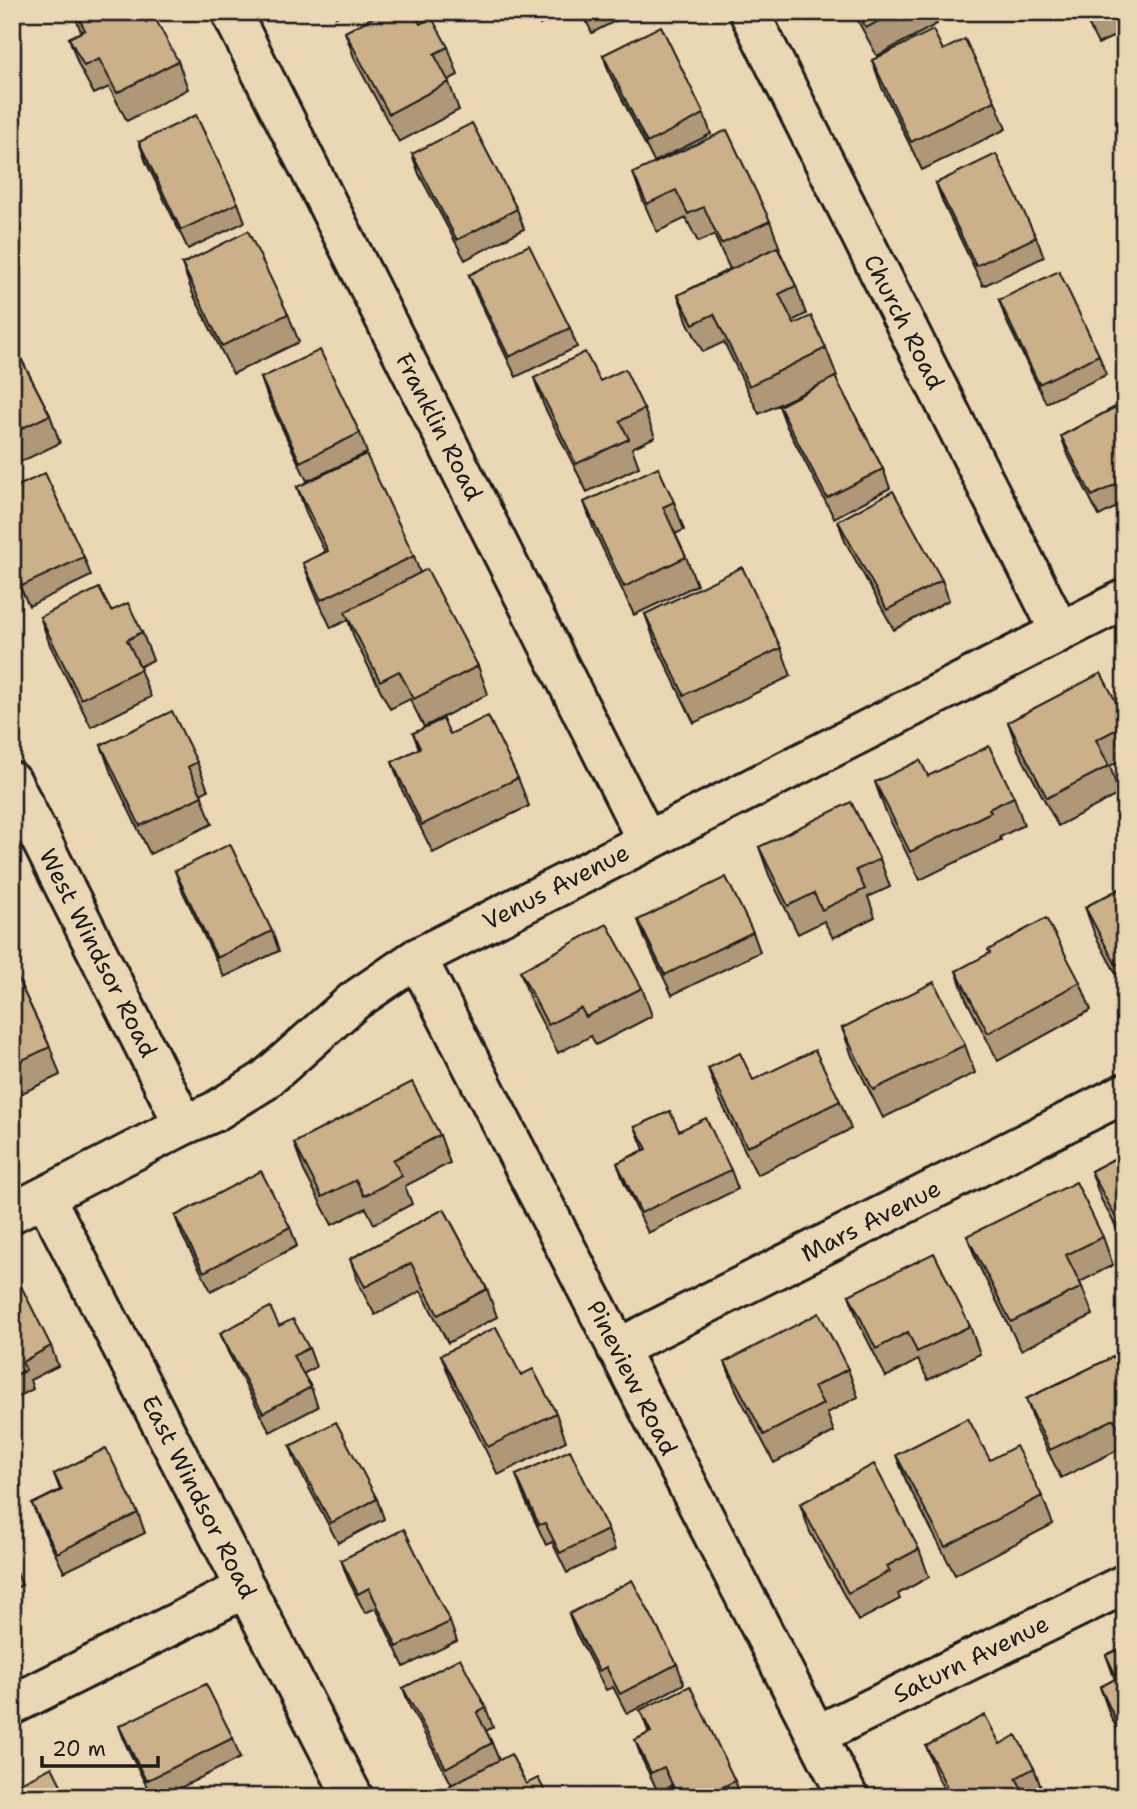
<svg xmlns="http://www.w3.org/2000/svg" width="1137" height="1809" viewBox="0 0 1137 1809" font-family="'Shantell Sans',sans-serif">
	<rect width="100%" height="100%" fill="#ecd7b5"/>
	<filter id="ink" filterUnits="userSpaceOnUse"><feTurbulence type="fractalNoise" baseFrequency=".0143" numOctaves="2"/><feDisplacementMap in="SourceGraphic" scale="14" xChannelSelector="R" yChannelSelector="G"/><feConvolveMatrix kernelMatrix="1 2 1 2 8 2 1 2 1" color-interpolation-filters="sRGB"/></filter>
	<g filter="url(#ink)">
		<g fill="none" stroke-linecap="round" stroke-linejoin="round">
			<g stroke="#1c1c1c" stroke-width="44">
				<path id="minor" d="M231,12L647,841
					M749,12L1060,632
					M12,782L184,1125
					M417,958L848,1797
					M45,1197L353,1797
					M12,1213L184,1125L214,1112L264,1081L354,1001L417,958L1125,599
					M617,1349L1125,1093
					M12,1705L246,1588
					M817,1735L1125,1584"/>
			</g>
			<use href="#minor" stroke="#ecd7b5" stroke-width="38"/>
		</g>
		<path fill="#af9777" stroke="#1c1c1c" stroke-width="2" d="M74,12H141L146,22L178,61L188,89L127,121L109,87L94,94L79,66L69,38L81,32Z
			M334,12H344L336,17Z
			M534,12H567L540,25Z
			M582,12H633L592,33Z
			M853,12H933L937,24L877,56Z
			M1082,12H1125V31L1098,44Z
			M420,24L448,47L458,75L448,80L459,110L399,142L355,60L345,32Z
			M943,50L995,101L1006,129L922,170L882,88L872,60Z
			M603,55L704,114L711,134L654,162L610,75Z
			M139,142L238,203L245,222L188,249L146,162Z
			M412,154L517,209L524,229L465,260L419,174Z
			M633,173L770,221L780,249L779,250L796,286L806,314L792,321L794,324L826,348L837,376L835,377L883,469L890,488L834,518L786,425L779,406L822,384L759,414L724,342L703,352L688,323L678,295L730,269L714,235L698,242L686,218L657,232L643,201Z
			M936,183L1036,237L1044,257L983,286L943,203Z
			M182,264L288,314L299,342L233,374L192,292Z
			M469,275L570,328L577,347L516,377L476,294Z
			M999,300L1099,355L1106,375L1046,403L1006,320Z
			M12,341L50,415L60,443L12,466Z
			M261,378L360,433L367,453L307,481L268,398Z
			M534,378L600,381L644,409L655,437L632,448L639,467L587,492L544,406Z
			M1125,402V503L1099,516L1068,455L1061,436Z
			M297,487L414,556L420,573L478,666L488,694L424,727L410,699L390,709L355,640L348,620L331,628L314,591L303,563L325,552L307,515Z
			M12,489L84,557L91,576L29,606L12,570Z
			M584,502H674L684,530L675,534L686,557L697,585L634,615L594,530Z
			M838,521L942,580L949,600L894,630L845,541Z
			M111,611L142,632L153,660L139,667L151,697L91,727L50,645L40,617Z
			M645,614L781,648L791,676L694,723L655,642Z
			M1125,719V758L1110,766L1119,794L1058,826L1018,750L1008,722Z
			M413,733L450,734L518,778L529,806L433,853L402,790L392,762L419,749Z
			M101,745L197,762L208,790L201,794L212,824L150,854L111,773Z
			M928,776L1014,797L1024,825L1000,837L1001,840L920,880L885,810L875,782Z
			M759,847L880,859L890,887L868,897L875,917L833,938L824,921L798,934L769,875Z
			M175,871L272,931L279,951L224,977L182,890Z
			M1125,886V990L1095,935L1085,907Z
			M638,920L753,932L760,952L672,995L645,939Z
			M12,967L50,1047L60,1075L12,1098Z
			M520,971L642,988L652,1016L596,1045L591,1036L558,1053L530,999Z
			M956,971L1080,982L1091,1010L998,1061L966,999Z
			M842,1028L965,1045L975,1073L883,1118L852,1056Z
			M708,1068L753,1080L840,1101L851,1129L757,1175L718,1096Z
			M635,1127L731,1170L738,1189L648,1233L624,1182L617,1163L644,1150Z
			M440,1135L450,1163L405,1186L412,1204L374,1224L366,1208L332,1225L304,1171L294,1143Z
			M1125,1153V1243L1101,1199L1091,1171Z
			M444,1209L487,1289L497,1317L448,1343L421,1291L375,1315L360,1287L350,1259Z
			M175,1216L290,1227L297,1246L211,1291L182,1235Z
			M967,1236L1103,1237L1113,1265L1080,1282L1093,1315L1021,1350L978,1264Z
			M12,1290L51,1346L58,1366L30,1380L33,1389L12,1400Z
			M849,1295L970,1326L980,1354L928,1380L918,1360L886,1377L859,1323Z
			M279,1326L309,1348L316,1367L303,1374L311,1387L318,1407L270,1432L228,1352L220,1333Z
			M1125,1351V1448L1124,1447L1061,1478L1036,1427L1026,1399Z
			M441,1355L521,1375L556,1413L566,1441L498,1475L452,1383Z
			M725,1362L848,1369L858,1397L827,1413L834,1432L774,1463L736,1390Z
			M290,1446L377,1499L384,1519L338,1543L297,1465Z
			M896,1455L990,1460L1042,1496L1053,1524L955,1575L907,1483Z
			M54,1474L138,1513L145,1533L64,1572L40,1523L32,1504L60,1490Z
			M516,1475L608,1530L615,1550L567,1573L552,1542L546,1545L523,1495Z
			M800,1504L919,1549L929,1577L898,1594L900,1599L858,1621L810,1532Z
			M341,1560L450,1622L457,1641L404,1667L376,1608L365,1613L348,1579Z
			M12,1561L22,1585L12,1590Z
			M569,1614L677,1664L684,1684L627,1714L613,1687L606,1690L576,1633Z
			M1125,1646V1745L1110,1715L1100,1687L1115,1680L1106,1655Z
			M403,1688L486,1708L493,1727L486,1731L492,1743L499,1760L526,1784L548,1797H453L449,1786L452,1785L410,1707Z
			M640,1710L735,1781L741,1797H676L671,1786L658,1792L642,1759L635,1740L649,1733Z
			M119,1726L233,1738L240,1758L162,1797H152L126,1745Z
			M1000,1744L1034,1768L1044,1796L948,1797L936,1774L926,1746Z"/>
		<path fill="#cbb08a" stroke="#1c1c1c" stroke-width="2" d="M76,12H141L146,22L155,18L178,61L117,93L99,59L84,66L69,38L85,30Z
			M383,12H414L420,24L432,18L448,47L434,54L449,82L389,114L345,32Z
			M858,12H896L866,28Z
			M1085,12H1096L1087,16Z
			M1120,12H1125V23Z
			M661,26L704,114L647,143L603,55Z
			M933,30L943,50L965,39L995,101L911,142L872,60Z
			M196,115L238,203L181,230L139,142Z
			M472,123L517,209L457,240L412,154Z
			M727,130L770,221L721,244L704,207L688,214L676,190L647,204L633,173Z
			M996,154L1036,237L976,266L936,183Z
			M248,231L288,314L222,346L182,264Z
			M529,245L570,328L509,357L469,275Z
			M777,247L796,286L779,294L794,324L811,316L826,348L749,386L714,314L693,324L678,295Z
			M1059,271L1099,355L1039,384L999,300Z
			M12,341L50,415L12,433Z
			M320,350L360,433L300,462L261,378Z
			M585,352L600,381L625,369L644,409L620,421L629,439L576,464L534,378Z
			M835,377L883,469L827,498L779,406Z
			M1125,402V480L1092,496L1061,436Z
			M366,454L414,556L321,600L303,563L328,551L297,487Z
			M658,467L674,502L663,507L686,557L624,587L584,502Z
			M45,473L84,557L22,586L12,565V489Z
			M893,491L942,580L887,610L838,521Z
			M742,567L781,648L684,695L645,614Z
			M427,569L478,666L414,699L399,671L380,681L345,612Z
			M99,588L111,611L128,603L142,632L127,640L141,669L81,699L40,617Z
			M1101,673L1125,719V725L1096,740L1109,766L1047,798L1008,722Z
			M172,711L197,762L188,767L202,796L140,826L101,745Z
			M488,716L518,778L422,825L392,762L420,748L413,733L443,719L450,734Z
			M989,746L1014,797L989,809L991,812L910,852L875,782L920,760L928,776Z
			M851,802L880,859L856,870L865,889L822,910L814,893L788,906L759,847Z
			M230,844L272,931L217,958L175,871Z
			M726,877L753,932L665,975L638,920Z
			M1125,886V961L1116,965L1085,907Z
			M1046,918L1080,982L988,1033L956,971L990,953L988,950Z
			M607,924L642,988L586,1017L581,1008L548,1025L520,971Z
			M12,967L50,1047L12,1065Z
			M934,982L965,1045L873,1090L842,1028Z
			M815,1050L840,1101L747,1147L708,1068L740,1053L753,1080Z
			M412,1082L440,1135L393,1160L402,1176L364,1196L356,1180L322,1197L294,1143Z
			M670,1111L679,1131L706,1118L731,1170L641,1213L617,1163L647,1149L635,1127Z
			M1125,1153V1232L1124,1233L1091,1171Z
			M261,1171L290,1227L204,1272L175,1216Z
			M1076,1182L1103,1237L1066,1255L1082,1287L1011,1322L967,1236Z
			M444,1209L487,1289L438,1315L411,1263L365,1287L350,1259Z
			M934,1253L970,1326L917,1352L908,1332L876,1349L849,1295Z
			M21,1286L51,1346L22,1362L26,1370L12,1377V1290Z
			M270,1307L279,1326L293,1319L309,1348L293,1356L311,1387L263,1413L220,1333Z
			M819,1313L848,1369L814,1387L823,1404L764,1435L725,1362Z
			M496,1327L521,1375L533,1369L556,1413L488,1447L441,1355Z
			M1125,1351V1441L1114,1419L1050,1450L1026,1399Z
			M968,1418L990,1460L1016,1446L1042,1496L945,1547L896,1455Z
			M336,1422L377,1499L331,1523L290,1446Z
			M106,1448L138,1513L57,1553L32,1504L62,1490L54,1474Z
			M570,1450L608,1530L560,1553L545,1523L539,1525L516,1475Z
			M874,1464L919,1549L887,1566L890,1571L848,1593L800,1504Z
			M404,1529L450,1622L397,1647L369,1588L358,1594L341,1560Z
			M632,1580L677,1664L620,1694L606,1667L599,1671L569,1614Z
			M1125,1646V1725L1119,1727L1100,1687L1117,1678L1106,1655Z
			M460,1658L486,1708L477,1713L492,1743L446,1768L403,1688Z
			M206,1684L233,1738L146,1781L119,1726Z
			M690,1686L735,1781L703,1797H678L664,1767L651,1773L635,1740L651,1732L640,1710Z
			M985,1715L1000,1744L1016,1735L1034,1768L1016,1778L1026,1797H952L926,1746Z
			M511,1754L526,1784L538,1778L548,1797H455L449,1786Z
			M52,1767L67,1797H12V1787Z"/>
	</g>
	<g text-anchor="middle" dominant-baseline="central" stroke-width="6" stroke-linejoin="round" paint-order="stroke">
		<g font-size="24" fill="#1c1c1c" stroke="#ecd7b5">
			<text transform="translate(904 322) rotate(63)">Church Road</text>
			<text transform="translate(439 427) rotate(63)">Franklin Road</text>
			<text transform="translate(556 887) rotate(-27)">Venus Avenue</text>
			<text transform="translate(98 953) rotate(63)">West Windsor Road</text>
			<text transform="translate(871 1221) rotate(-27)">Mars Avenue</text>
			<text transform="translate(632 1378) rotate(63)">Pineview Road</text>
			<text transform="translate(199 1497) rotate(63)">East Windsor Road</text>
			<text transform="translate(971 1659) rotate(-26)">Saturn Avenue</text>
		</g>
	</g>
	<rect width="1137" height="1809" fill="none" stroke="#ecd7b5" stroke-width="42"/>
	<rect x="21" y="21" width="1095" height="1767" fill="none" stroke="#1c1c1c" stroke-width="2.5" filter="url(#ink)"/>
	<path d="M42 1756v10h116v-10" fill="none" stroke="#1c1c1c" stroke-width="3.5"/>
	<text x="52" y="1756" font-size="21" fill="#1c1c1c" stroke="#ecd7b5" stroke-width="5" paint-order="stroke">20 m</text>
</svg>
